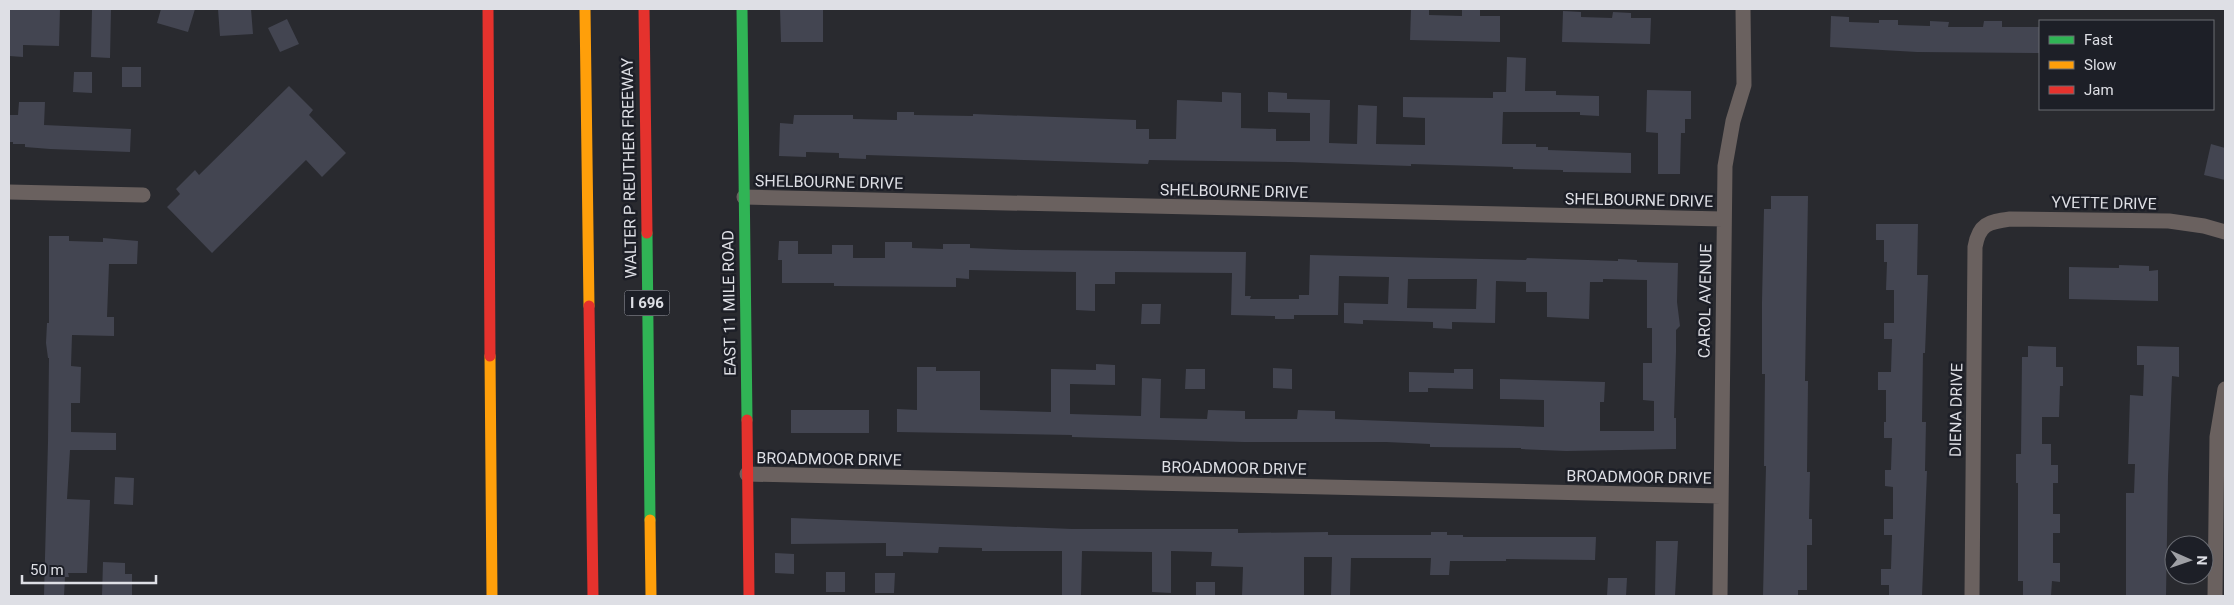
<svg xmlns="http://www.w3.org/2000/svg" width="2234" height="605" viewBox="0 0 2234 605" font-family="Roboto,sans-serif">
	<rect width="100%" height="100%" fill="#292a2f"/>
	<path fill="#434551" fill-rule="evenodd" d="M9,9H60L59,46L23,45V57L9,56Z
		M92,9H111L110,58L91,57Z
		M161,9H195L188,32L157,23Z
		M218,9H251L253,34L220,36Z
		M780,9H823V42H781Z
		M1411,9L1429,10V15L1462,16V10H1480V16H1500V42L1410,40Z
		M1563,11L1581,12V17L1612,18L1613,12L1631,13V18H1651L1650,44L1562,42Z
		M1831,16L1849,17V22L1879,23V20H1898V25L1930,26V21L1949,22L1948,27H1983L1984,21H2002V27H2040V53L1917,52L1830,47Z
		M287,19L299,44L280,52L268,28Z
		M1507,57L1526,58L1525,91H1556V95L1599,96V116L1580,115V112H1503L1502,144H1536V147H1548V150L1631,153V173L1563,172V170L1513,169V167L1411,164V166L1290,162L1149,160L1148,164L866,155V159L839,158V153L806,152V157L779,156L780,123L793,124L794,115H853V119L897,120V112H914V115L973,116V114L1136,120V129H1149V139H1176L1177,100L1222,102V92L1241,93V128L1276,129V141H1310V113L1268,112V92L1287,93V99L1330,100L1329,143L1357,144L1358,105L1377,106L1376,144L1425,145V118L1403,117V97L1493,98V92H1506Z
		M122,67H141V87H122Z
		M74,72H92V93L73,92Z
		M289,86L313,110L309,115L346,153L322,177L306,160L212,253L167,207L180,194L176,189L195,170L199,175Z
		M1647,90L1691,91V119H1685V133H1681L1680,174H1658V133L1646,132Z
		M19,102H45L44,125L131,129L130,152L50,149L25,147V144H13V142H9V115H18Z
		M2211,144L2225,148V180L2204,175Z
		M1771,196H1808L1805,381H1808L1807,472H1810L1809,519H1812V545H1807V590H1798V596H1763L1766,466H1764L1765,374H1762V302L1764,209H1771Z
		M1876,224H1918L1917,275H1928L1925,353H1923L1922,422H1926L1925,471H1927L1922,596H1889V585H1881V569H1891L1892,535H1884V519H1893V487L1885,486V470H1891L1892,438H1884V422H1886V390H1878V372H1891L1892,339H1884V323H1894V290H1886L1887,262H1884V240H1876Z
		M49,236H69V241L103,242V238L138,241L137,264H109L107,317H114V336L72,335L71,366L81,367L80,403H71V432L116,433V450H70L67,499L90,500L87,573H68L69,577H65L64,596H44L48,442L49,358H48L46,343L47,323H49Z
		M779,241H798V254H832V245H853V258H885V242H912V248L943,249V244H970V248L1021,250L1246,252L1245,296H1251L1250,299H1299V295H1309L1310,255L1526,260L1527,258L1618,261V259L1637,260V262L1678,263L1677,302L1680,326L1676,330V352L1674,418H1676V449L1566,451L1521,449V448L1430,447V444L1386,442H1244L1072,437V435L897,432V409L917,410V367H936V371H980V410L1051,412V369L1096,370V364L1115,365V385L1070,384V414L1141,416L1142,378L1161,379L1160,418L1207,419L1208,410L1245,411V419H1297L1298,410L1335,411V419L1544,427V400L1500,399V379L1605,382L1604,402H1600V431H1654V401L1643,400V363H1652V328H1647V280L1603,279V282H1590L1589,319L1547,317V292H1526V282L1496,281L1495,323L1452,322V329L1433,328V322L1363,320V324L1344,323V303L1388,304L1389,277L1339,276L1338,315H1294V319H1275V316L1231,315L1232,273L1115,272V284H1095V311L1076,310V272L969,270V279L956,278V287L834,286V283H782V260H778ZM1408,279H1477L1476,309L1407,308Z
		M2119,265L2149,266V271L2158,270V301L2069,299V267L2119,268Z
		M1142,304H1161L1160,324H1141Z
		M2028,346L2056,347V367H2063V386H2060L2059,417H2042V444H2051V465H2058V483H2053V514H2060V533H2053V563H2060V582L2052,581L2051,596H2023V581H2018V483H2016V454H2021L2022,357H2028Z
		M2137,346L2179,347V377L2172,376L2168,476L2166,596H2126V493H2134L2135,464H2128L2130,395L2143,396L2144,365H2137Z
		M1273,368L1292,369V389L1273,388Z
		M1186,369H1205V389H1185Z
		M1454,369H1473V389L1428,388V392H1409V372L1454,373Z
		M791,410H869V433H791Z
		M115,477L134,478L133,505L114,504Z
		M791,518L1072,529H1238V533L1328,532V535H1431V532H1447V535H1463V537H1596L1595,560L1506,559V561H1450L1449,575H1430L1431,558H1351L1350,596H1331L1332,557H1304V596H1242L1243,567L1211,566L1212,552L1171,551V593L1152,592V552L1082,551L1081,596L1062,595V551H982V548L939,547L938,553L903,552V556H886V543L791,544Z
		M1656,541H1678L1675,596H1655Z
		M775,553L794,554V574L775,573Z
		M103,562L125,563V574H132V596H102Z
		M826,572H845V592H826Z
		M875,573H895L894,593H875Z
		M1608,578H1627L1626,596H1607Z
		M1196,582H1215V596H1196Z"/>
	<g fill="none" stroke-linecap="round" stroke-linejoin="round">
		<path stroke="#6a615f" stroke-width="15" d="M9,192L143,195
			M744,197L1723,219
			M747,474L1721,496
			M1720,596L1725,166L1733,121L1744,85L1743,9
			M1972,596L1975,247C1979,224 1988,222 2010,219L2169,221L2204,226L2225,232
			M2215,596L2217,437L2225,389"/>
		<path stroke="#30b455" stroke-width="11" d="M742,9L747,420
			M647,233L650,520"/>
		<path stroke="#ff9f0a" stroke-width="11" d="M585,9L589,306
			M490,356L492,596
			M650,520L651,596"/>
		<path stroke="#e5322d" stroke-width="11" d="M488,9L490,356
			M644,9L647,233
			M589,306L593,596
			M747,420L749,596"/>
	</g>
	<g text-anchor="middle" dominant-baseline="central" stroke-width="5" stroke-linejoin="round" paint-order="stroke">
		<rect fill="#1d1f27" stroke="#a4a5ac" stroke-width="1" x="624.5" y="290.5" width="45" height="25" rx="4"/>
		<g font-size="15" font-weight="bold" fill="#dedfe5">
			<text x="647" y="303">I 696</text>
		</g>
		<g font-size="16" fill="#dedfe5" stroke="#1d1f27">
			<text transform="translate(629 168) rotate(-91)">WALTER P REUTHER FREEWAY</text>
			<text transform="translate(829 182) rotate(1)">SHELBOURNE DRIVE</text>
			<text transform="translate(1234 191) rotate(1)">SHELBOURNE DRIVE</text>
			<text transform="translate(1639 200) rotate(1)">SHELBOURNE DRIVE</text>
			<text transform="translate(2104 203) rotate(1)">YVETTE DRIVE</text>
			<text transform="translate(1705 301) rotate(-89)">CAROL AVENUE</text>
			<text transform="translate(729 303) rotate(-91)">EAST 11 MILE ROAD</text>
			<text transform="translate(1956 410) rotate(-89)">DIENA DRIVE</text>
			<text transform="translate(829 459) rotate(1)">BROADMOOR DRIVE</text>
			<text transform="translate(1234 468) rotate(1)">BROADMOOR DRIVE</text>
			<text transform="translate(1639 477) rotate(1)">BROADMOOR DRIVE</text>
		</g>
	</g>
	<rect width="2234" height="605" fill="none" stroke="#dedfe5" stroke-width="20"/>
	<rect x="2039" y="20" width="175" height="90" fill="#1d1f27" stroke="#6a6c73"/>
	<rect x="2049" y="36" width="25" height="8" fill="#30b455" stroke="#6a6c73"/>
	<text x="2084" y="45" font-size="15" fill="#dedfe5">Fast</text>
	<rect x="2049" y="61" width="25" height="8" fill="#ff9f0a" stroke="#6a6c73"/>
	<text x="2084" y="70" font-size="15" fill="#dedfe5">Slow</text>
	<rect x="2049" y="86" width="25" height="8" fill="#e5322d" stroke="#6a6c73"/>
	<text x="2084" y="95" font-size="15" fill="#dedfe5">Jam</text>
	<g transform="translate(2189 560) rotate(92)"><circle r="24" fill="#1d1f27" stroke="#6a6c73"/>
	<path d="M0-4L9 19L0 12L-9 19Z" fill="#9fa0a5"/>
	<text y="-8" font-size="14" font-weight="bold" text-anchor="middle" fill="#dedfe5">N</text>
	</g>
	<path d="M22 575v8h134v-8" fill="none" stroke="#dedfe5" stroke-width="2.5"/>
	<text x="30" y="575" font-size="15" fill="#dedfe5" stroke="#1d1f27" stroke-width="4" paint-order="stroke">50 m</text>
</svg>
